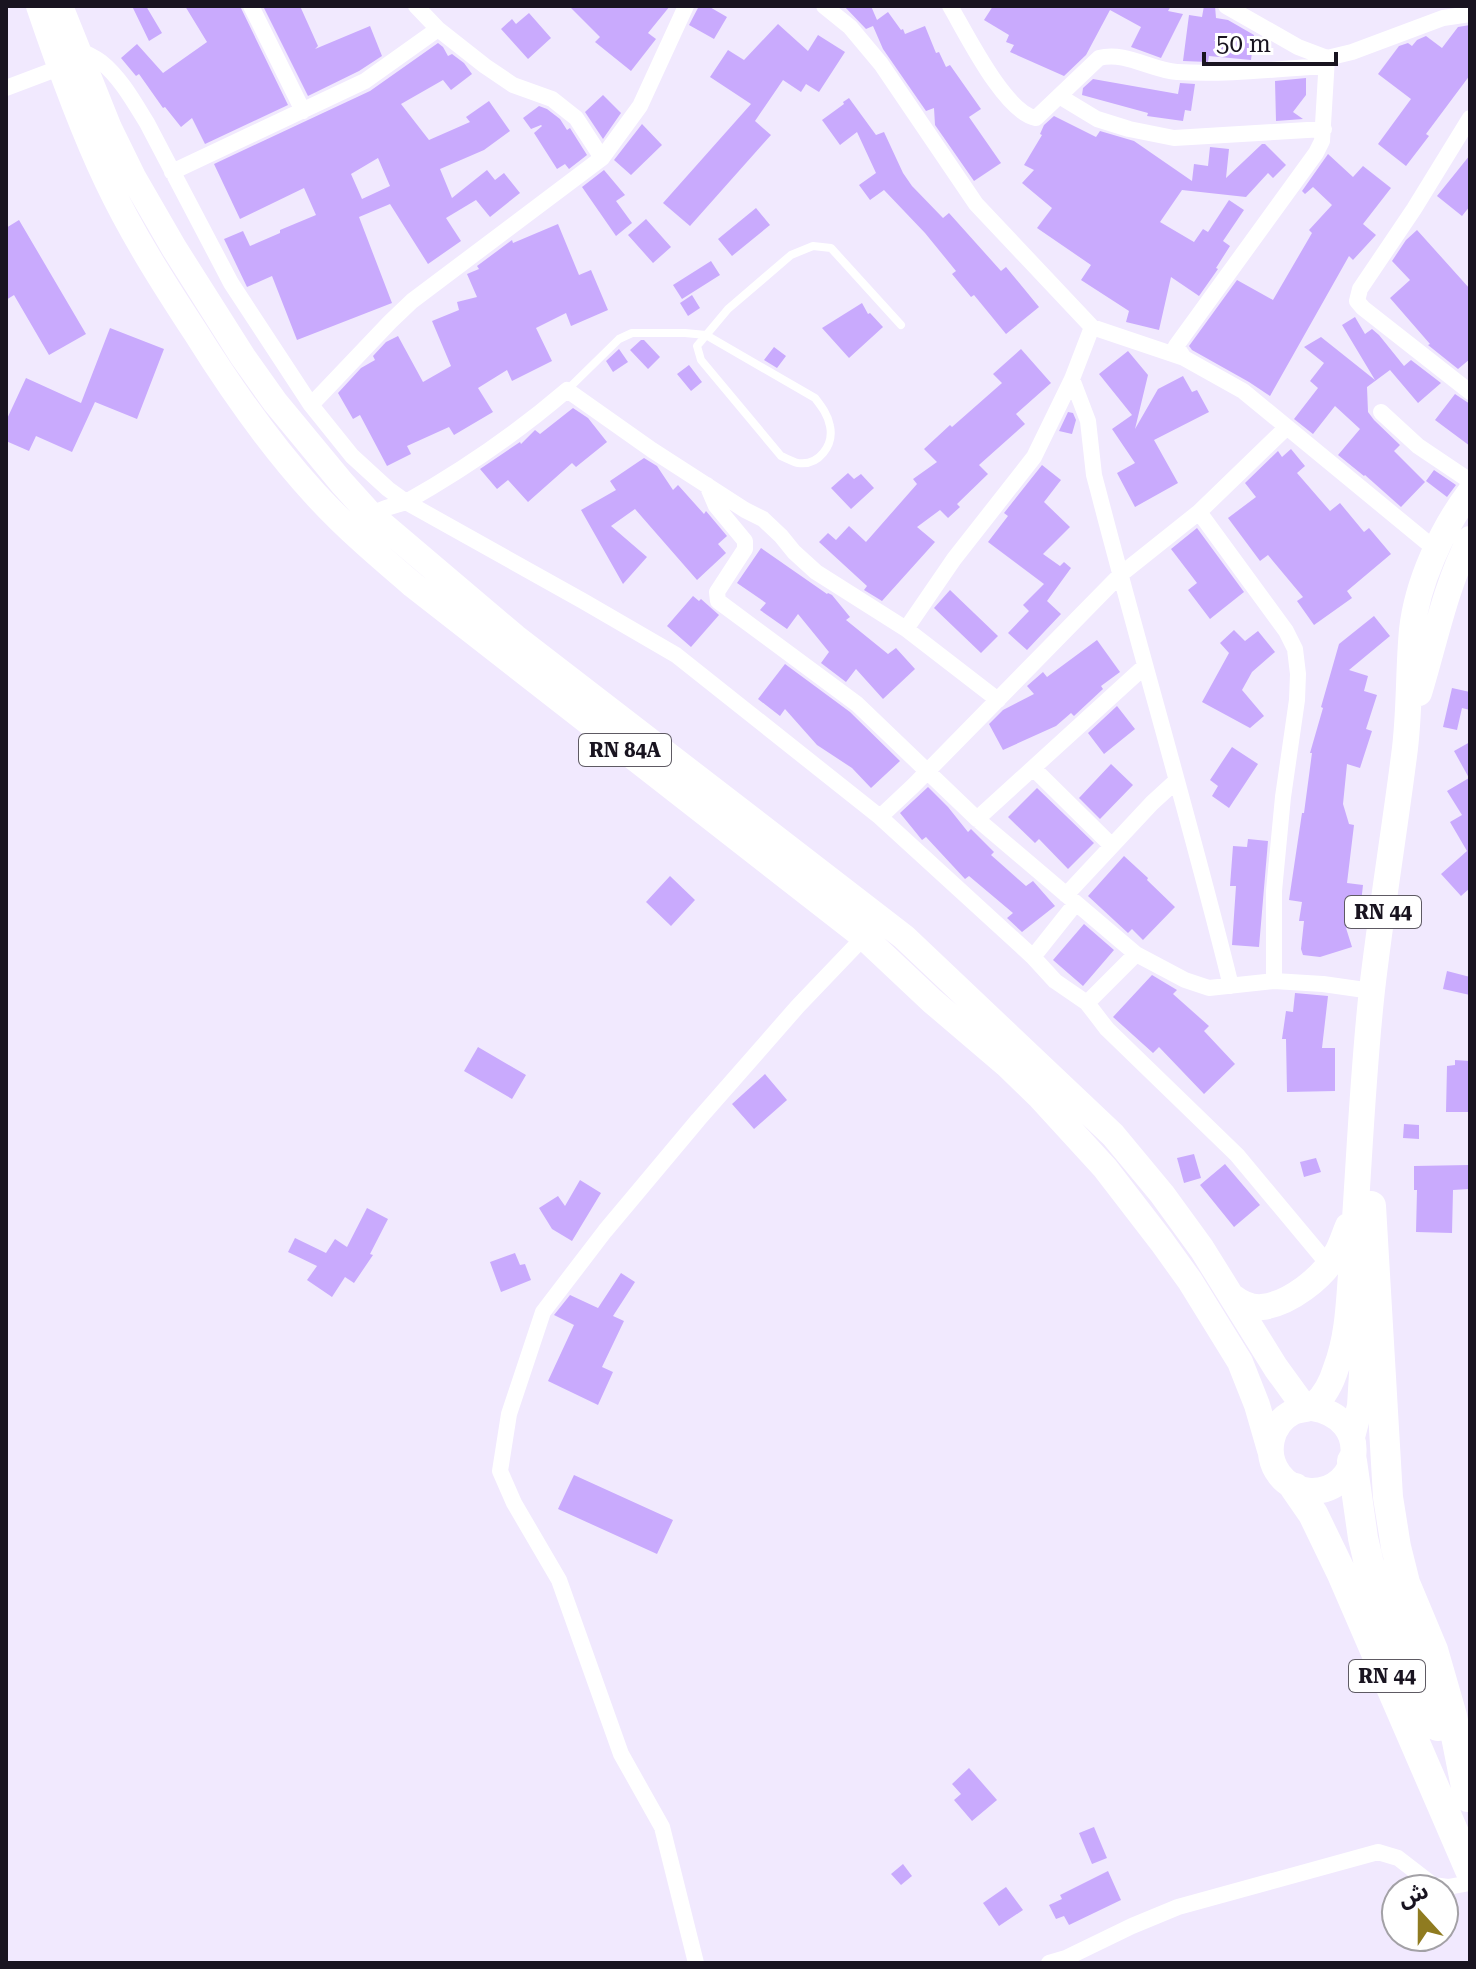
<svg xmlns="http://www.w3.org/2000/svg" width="1476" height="1969" viewBox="0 0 1476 1969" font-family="'Roboto Serif','Noto Sans Arabic',serif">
	<rect width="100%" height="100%" fill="#f1e9fe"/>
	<path fill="#c9aafd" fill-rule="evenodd" d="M132,6H146L162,33L149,41Z
		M185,6H240L288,105L205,144L192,118L181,127L165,107L163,108L139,74L136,76L121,58L137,44L163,73L207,42Z
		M263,6H300L318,46L315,49L370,26L382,56L359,71L308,96Z
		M569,6H670L648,33L656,39L631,71L595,42L600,37Z
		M699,6H708L727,17L714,39L689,25Z
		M844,6H871L877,20L888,12L901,30L903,29L905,34L925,26L936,53L939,52L946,67L950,65L981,109L969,117L1001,163L974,181L935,125L934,108L926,111L883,49L873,26L866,29Z
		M993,6H1171L1168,11L1183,14L1161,58L1131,47L1141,27L1110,10L1086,55L1064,76L1010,52L1014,45L1006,42L1009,35L984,20Z
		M1204,6H1215L1216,18L1228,20L1254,35L1251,60L1209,56L1208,62L1183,61L1189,15L1202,17Z
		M529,13L551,38L528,59L501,29L512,19L516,24Z
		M778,24L808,51L818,35L845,52L819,92L806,84L801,92L783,80L755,121L771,135L690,226L663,203L751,104L710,77L728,50L744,60Z
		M1470,25V75L1426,134L1429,136L1406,166L1378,144L1411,99L1378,74L1399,46L1408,43L1412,46L1417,40L1426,36L1442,48L1458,27Z
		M438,43L443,47L448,56L452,54L464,63L472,74L451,90L443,80L401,104L429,140L470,122L466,117L489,101L510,131L484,150L440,169L452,198L487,170L495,180L504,173L520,193L490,217L476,200L446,218L461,241L428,264L390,204L359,217L392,303L297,340L272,276L247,287L224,239L243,231L250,246L280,233V230L316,215L304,188L240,219L214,164L370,91ZM378,158L390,186L362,199L351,174Z
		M1306,78V95L1293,112L1303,119L1276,121L1275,81Z
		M1093,79L1178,94L1180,83L1195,84L1191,111L1185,110L1183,121L1147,116L1148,113L1082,95L1083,88Z
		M603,95L621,113L603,139L585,112Z
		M849,98L876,135L884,132L903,173L912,186L943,218L949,213L1001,271L1006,267L1039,307L1006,334L974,295L971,297L952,274L956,271L925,233L884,190L870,200L859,185L876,173L857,132L840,145L822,120L844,104L843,102Z
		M539,106L547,109L560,119L567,130L570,128L587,155L569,169L565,164L557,169L534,133L542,126L541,125L531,129L523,118Z
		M1054,116L1096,137L1100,131L1134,141L1192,181L1194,164L1208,166L1210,147L1229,149L1226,178L1262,144H1265L1286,165L1273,178L1268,173L1246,197L1182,190L1160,222L1194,242L1203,229L1208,232L1229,200L1244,210L1223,241L1230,246L1216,268L1218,269L1199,296L1171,277L1159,330L1126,322L1129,311L1081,280L1091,265L1037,228L1052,208L1022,183L1034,170L1024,165L1042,135L1040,134L1044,125Z
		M642,124L662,145L631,175L614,160Z
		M1328,154L1353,177L1363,166L1391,188L1363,224L1376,235L1353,260L1349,256L1270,396L1249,382L1192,350L1189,346L1237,280L1273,300L1312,233L1309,230L1332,205L1313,187L1305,194L1302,191Z
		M1470,155V206L1462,216L1437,196Z
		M604,170L625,195L616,201L632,223L616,236L582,187Z
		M756,208L770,225L732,256L718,239Z
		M646,219L671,247L653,263L628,235Z
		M19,220L86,334L49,355L14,295L6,300V228Z
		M558,224L579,275L591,270L608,310L571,326L566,313L536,328L552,361L512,381L507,370L478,388L493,412L454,435L449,427L407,446L411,454L387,466L360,415L353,419L338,393L361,368L375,360L373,356L386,342L398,336L423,382L451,366L432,321L459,310L457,302L477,297L467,274L479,269L477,266L512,240L513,243Z
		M1417,230L1470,289V359L1458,369L1428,345L1430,344L1390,298L1410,280L1392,261L1406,240Z
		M711,261L720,275L682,299L673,285Z
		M692,295L700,308L688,316L680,303Z
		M862,303L868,314L870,313L883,327L849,358L822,328Z
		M1355,317L1365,334L1372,329L1379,335L1404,366L1411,360L1441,383L1418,403L1390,370L1367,387L1368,412L1374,420L1400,445L1394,451L1425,482L1401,507L1365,475L1364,476L1338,455L1360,429L1335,406L1313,434L1294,419L1318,388L1310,381L1324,363L1304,347L1321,337L1375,380L1342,325Z
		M110,328L164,349L137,419L95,402L72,452L36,436L29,451L6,441V421L26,378L81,403Z
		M641,340H644L660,357L648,369L630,350Z
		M774,347L786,356L777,368L764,360Z
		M619,349L628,362L613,372L606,361Z
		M1021,349L1051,383L1016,414L1025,424L979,465L988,474L957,504L960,507L948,518L940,510L917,527L935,542L882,601L864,590L867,586L819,542L828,533L836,540L849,526L866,542L917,484L913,479L937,462L924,449L950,425L952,427L1002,383L993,374Z
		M1128,351L1148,375L1135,429L1158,389L1183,376L1192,392L1197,390L1209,412L1154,440L1178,483L1135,507L1117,473L1135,463L1112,429L1132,415L1099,374Z
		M689,365L702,382L691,391L677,374Z
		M1455,394L1470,404V446L1435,420Z
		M573,408L588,418L607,442L576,467L572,463L528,502L508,480L497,489L480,469L520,442L521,444L535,430L540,434Z
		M1068,412L1073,413L1076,420L1072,434L1059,431Z
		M1291,449L1305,466L1297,473L1330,511L1340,503L1364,532L1369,528L1391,554L1347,591L1352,598L1314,625L1297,601L1303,597L1268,555L1260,561L1228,518L1256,497L1245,483L1278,451L1282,457Z
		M644,458L657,466L673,490L678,485L704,514L706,511L727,536L718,544L726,553L697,580L635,509L611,526L647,557L623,584L581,510L616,490L610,481Z
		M1042,465L1061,480L1044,502L1070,527L1043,554L1060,566L1064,562L1071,568L1047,601L1061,614L1027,650L1008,633L1029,611L1023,605L1044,584L988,542L1008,516L1004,513Z
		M1434,470L1456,485L1447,497L1426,481Z
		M848,473L854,479L861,474L874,488L851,509L831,488Z
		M1197,528L1244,592L1210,619L1188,590L1197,583L1171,549Z
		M761,548L827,594L828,593L832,595L850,617L846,620L888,654L896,648L915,669L883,699L856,669L846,682L821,663L829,652L798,614L787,629L760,610L766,603L737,583Z
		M950,590L998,636L981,653L934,608Z
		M693,596L699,601L701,599L719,615L691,647L667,626Z
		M1374,616L1390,636L1349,670L1368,676L1364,691L1377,695L1366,729L1372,731L1360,768L1347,764L1343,804L1349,824L1354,825L1347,883L1363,885L1358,929L1346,928L1352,947L1320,957L1303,955L1301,949L1304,921H1299L1302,902L1289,900L1302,813H1304L1312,753H1310L1323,708L1321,707L1339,644Z
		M1234,630L1245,641L1258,631L1275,652L1252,672L1242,690L1264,716L1250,728L1202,702L1229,653L1220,643Z
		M1097,640L1120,672L1101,686L1103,689L1074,716L1071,713L1056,726L1003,750L989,724L1003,710L1034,694L1027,686L1043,672L1047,677Z
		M785,664L850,712L900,761L871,788L852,768L817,745L785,709L780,716L758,699Z
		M1452,688L1470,692V710L1462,708L1457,730L1443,727Z
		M1117,706L1135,729L1104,754L1088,733Z
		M1470,742V888L1461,896L1441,874L1467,851L1450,822L1462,815L1447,791L1469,778L1454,751Z
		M1232,747L1258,764L1229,808L1212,796L1218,786L1210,780Z
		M1111,764L1133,785L1100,819L1079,798Z
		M928,787L948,807L968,832L971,829L994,852L991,855L1026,886L1033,881L1055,906L1022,932L1007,918L1013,913L969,876L965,879L926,837L922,840L900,813Z
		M1037,788L1094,843L1068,869L1039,839L1035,843L1008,817Z
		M1248,839L1268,841L1259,947L1232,945L1236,886H1230L1233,846L1247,847Z
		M1124,856L1148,878L1147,880L1175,907L1143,940L1132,929L1128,933L1088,896Z
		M670,876L695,900L671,926L646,902Z
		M1084,924L1114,950L1083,986L1053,960Z
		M1447,971L1470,977V995L1443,989Z
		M1152,975L1177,990L1173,994L1209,1026L1204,1031L1235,1064L1204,1094L1159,1047L1153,1053L1113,1017Z
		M1295,993L1328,996L1322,1048H1335V1091L1287,1092L1286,1039H1282L1286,1011L1293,1012Z
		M478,1047L526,1075L512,1099L464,1071Z
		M1455,1060L1470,1061V1112H1446L1447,1066L1455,1065Z
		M765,1074L787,1100L754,1129L732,1104Z
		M1404,1124L1419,1125V1139L1403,1138Z
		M1194,1154L1201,1178L1184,1183L1177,1158Z
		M1316,1158L1321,1172L1304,1177L1300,1162Z
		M1225,1164L1260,1205L1234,1227L1200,1185Z
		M1469,1165V1189L1453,1190L1452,1233L1416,1232L1417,1190H1414V1166Z
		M580,1180L601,1193L572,1241L552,1229L539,1208L558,1196L565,1206Z
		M367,1208L388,1219L370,1254L373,1255L354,1283L345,1277L332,1297L307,1280L317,1266L288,1252L295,1238L326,1253L335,1239L347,1247Z
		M515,1253L520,1265L525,1264L531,1280L501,1292L490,1262Z
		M621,1273L635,1282L613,1316L624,1321L602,1367L613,1372L598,1405L548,1381L574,1325L554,1315L570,1295L598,1308Z
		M574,1475L673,1520L657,1554L558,1509Z
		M969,1768L997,1800L972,1821L954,1800L961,1794L952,1784Z
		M1094,1827L1107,1858L1092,1864L1079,1833Z
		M903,1864L912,1876L901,1885L891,1874Z
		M1108,1871L1121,1900L1069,1925L1064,1916L1056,1919L1049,1905L1062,1899L1060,1895Z
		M1006,1887L1023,1910L999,1926L983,1903Z"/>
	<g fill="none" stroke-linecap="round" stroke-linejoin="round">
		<path stroke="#fff" stroke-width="8" d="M567,390L619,339L632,333H685L706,335L815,398C822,407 828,415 830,426C834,445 819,466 798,463C793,462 786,458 781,456L701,360L697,346L728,309L791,255L813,246L831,248L901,325"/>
		<path stroke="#fff" stroke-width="16" d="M251,6L303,111
			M416,6L438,29L485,66L513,85L552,99L576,118L602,158
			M824,6L850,27L881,64L976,204L1092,327L1184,358L1243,391L1435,549
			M950,6C966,33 1005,113 1036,118L1099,58C1125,51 1151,70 1177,72C1226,75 1276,69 1325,66
			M1226,6L1298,47L1327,58L1352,52L1443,18L1470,14
			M78,50C86,53 94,57 101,62C120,77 134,102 147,123L231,283L311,405L352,456L388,489L406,502C463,470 518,432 567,390L652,450L745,510L763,519L781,536L794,552L816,572L906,629L998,700
			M6,88L59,68
			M1059,96L1097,119L1129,129L1174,138L1324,129
			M1470,118L1414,209L1360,289L1357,301L1363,308L1470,392
			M172,172L365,81L438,29
			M1184,358L1176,346L1316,153L1322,141L1327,58
			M1072,379L1088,421L1094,475L1098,490C1141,656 1190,820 1231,986
			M311,405L390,322L412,301L602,158L640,106L686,6
			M1381,412L1418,446L1470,481
			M707,485L716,506L745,541V549L717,592L718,601L857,704L977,819L1136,954L1185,980L1209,988L1274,981L1323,984L1372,991
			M1199,512L1286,631L1295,649L1298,674L1297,700L1283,797L1274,891V981
			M363,517L386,508L406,502L583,601L676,655L880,817L1033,957L1055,981L1087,1003L1107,1029L1237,1155L1328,1264
			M906,629L954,559L1034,457L1072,379L1092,327
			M1033,768L1112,846
			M880,817L914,785L1120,575L1199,512L1287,427
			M977,819L1145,666
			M1066,895L1152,803L1176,781
			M1033,957L1076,903
			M1087,1003L1136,954
			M696,1963L662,1827L621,1754L559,1580L514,1503L500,1471L509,1414L543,1312L605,1231L698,1120L798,1006L864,937
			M1049,1963L1066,1958L1132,1926L1178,1907L1378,1852L1398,1858L1433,1885L1448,1887L1470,1883"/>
		<path stroke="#fff" stroke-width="26" d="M39,6C59,65 80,124 107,181C132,234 164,284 196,333C231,389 270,445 315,494C345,527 379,556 413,585L864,937L932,1001L1006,1064L1040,1097L1105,1168L1162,1242L1190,1281L1240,1362L1257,1405L1270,1450
			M60,6L109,128L133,177L174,248L243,357L275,402L342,483L370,514L515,637L904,937L1113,1135L1162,1194L1202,1249L1276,1368L1305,1408
			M1419,693C1435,641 1445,587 1470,539
			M1233,1297C1242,1304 1251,1308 1262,1307C1289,1304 1323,1278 1336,1254C1341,1246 1344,1235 1348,1226
			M1312,1408C1374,1418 1361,1493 1310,1491C1298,1490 1286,1484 1279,1474C1264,1454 1270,1424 1293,1412C1300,1409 1310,1410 1315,1404C1325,1395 1332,1381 1336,1368C1349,1335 1349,1296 1352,1261C1359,1171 1362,1080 1372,990C1381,912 1394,834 1404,756C1410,714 1408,672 1412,630C1417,583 1442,529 1470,492
			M1352,1437L1360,1406L1366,1309"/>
		<path stroke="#fff" stroke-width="30" d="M1371,1206L1388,1497L1396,1547L1405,1583L1433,1650L1452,1716L1468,1797
			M1352,1461L1363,1538L1369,1564L1438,1726
			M1295,1488L1313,1514L1342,1574L1470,1870"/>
	</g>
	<g text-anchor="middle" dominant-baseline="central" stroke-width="7" stroke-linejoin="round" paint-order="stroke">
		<g fill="#fff" stroke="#5e5a63" stroke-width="2">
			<rect x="579" y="734" width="92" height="32" rx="6"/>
			<rect x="1345" y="896" width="76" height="32" rx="6"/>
			<rect x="1349" y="1660" width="76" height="32" rx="6"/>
		</g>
		<g font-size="20" font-weight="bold" fill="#191420">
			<text x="625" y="750">RN 84A</text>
			<text x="1383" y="912">RN 44</text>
			<text x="1387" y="1676">RN 44</text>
		</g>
	</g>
	<rect width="1476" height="1969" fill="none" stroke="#191420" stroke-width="16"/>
	<g transform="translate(1420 1913) rotate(339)"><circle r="38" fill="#ffffff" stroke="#a3a1a6" stroke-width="2"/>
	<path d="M0-6L14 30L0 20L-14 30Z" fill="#8f7b20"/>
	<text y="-12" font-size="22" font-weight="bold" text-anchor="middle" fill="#191420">ش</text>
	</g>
	<path d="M1204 52v12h132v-12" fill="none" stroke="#191420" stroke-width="4"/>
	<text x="1216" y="52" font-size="24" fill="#191420" stroke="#ffffff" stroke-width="6" paint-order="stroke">50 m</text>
</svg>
